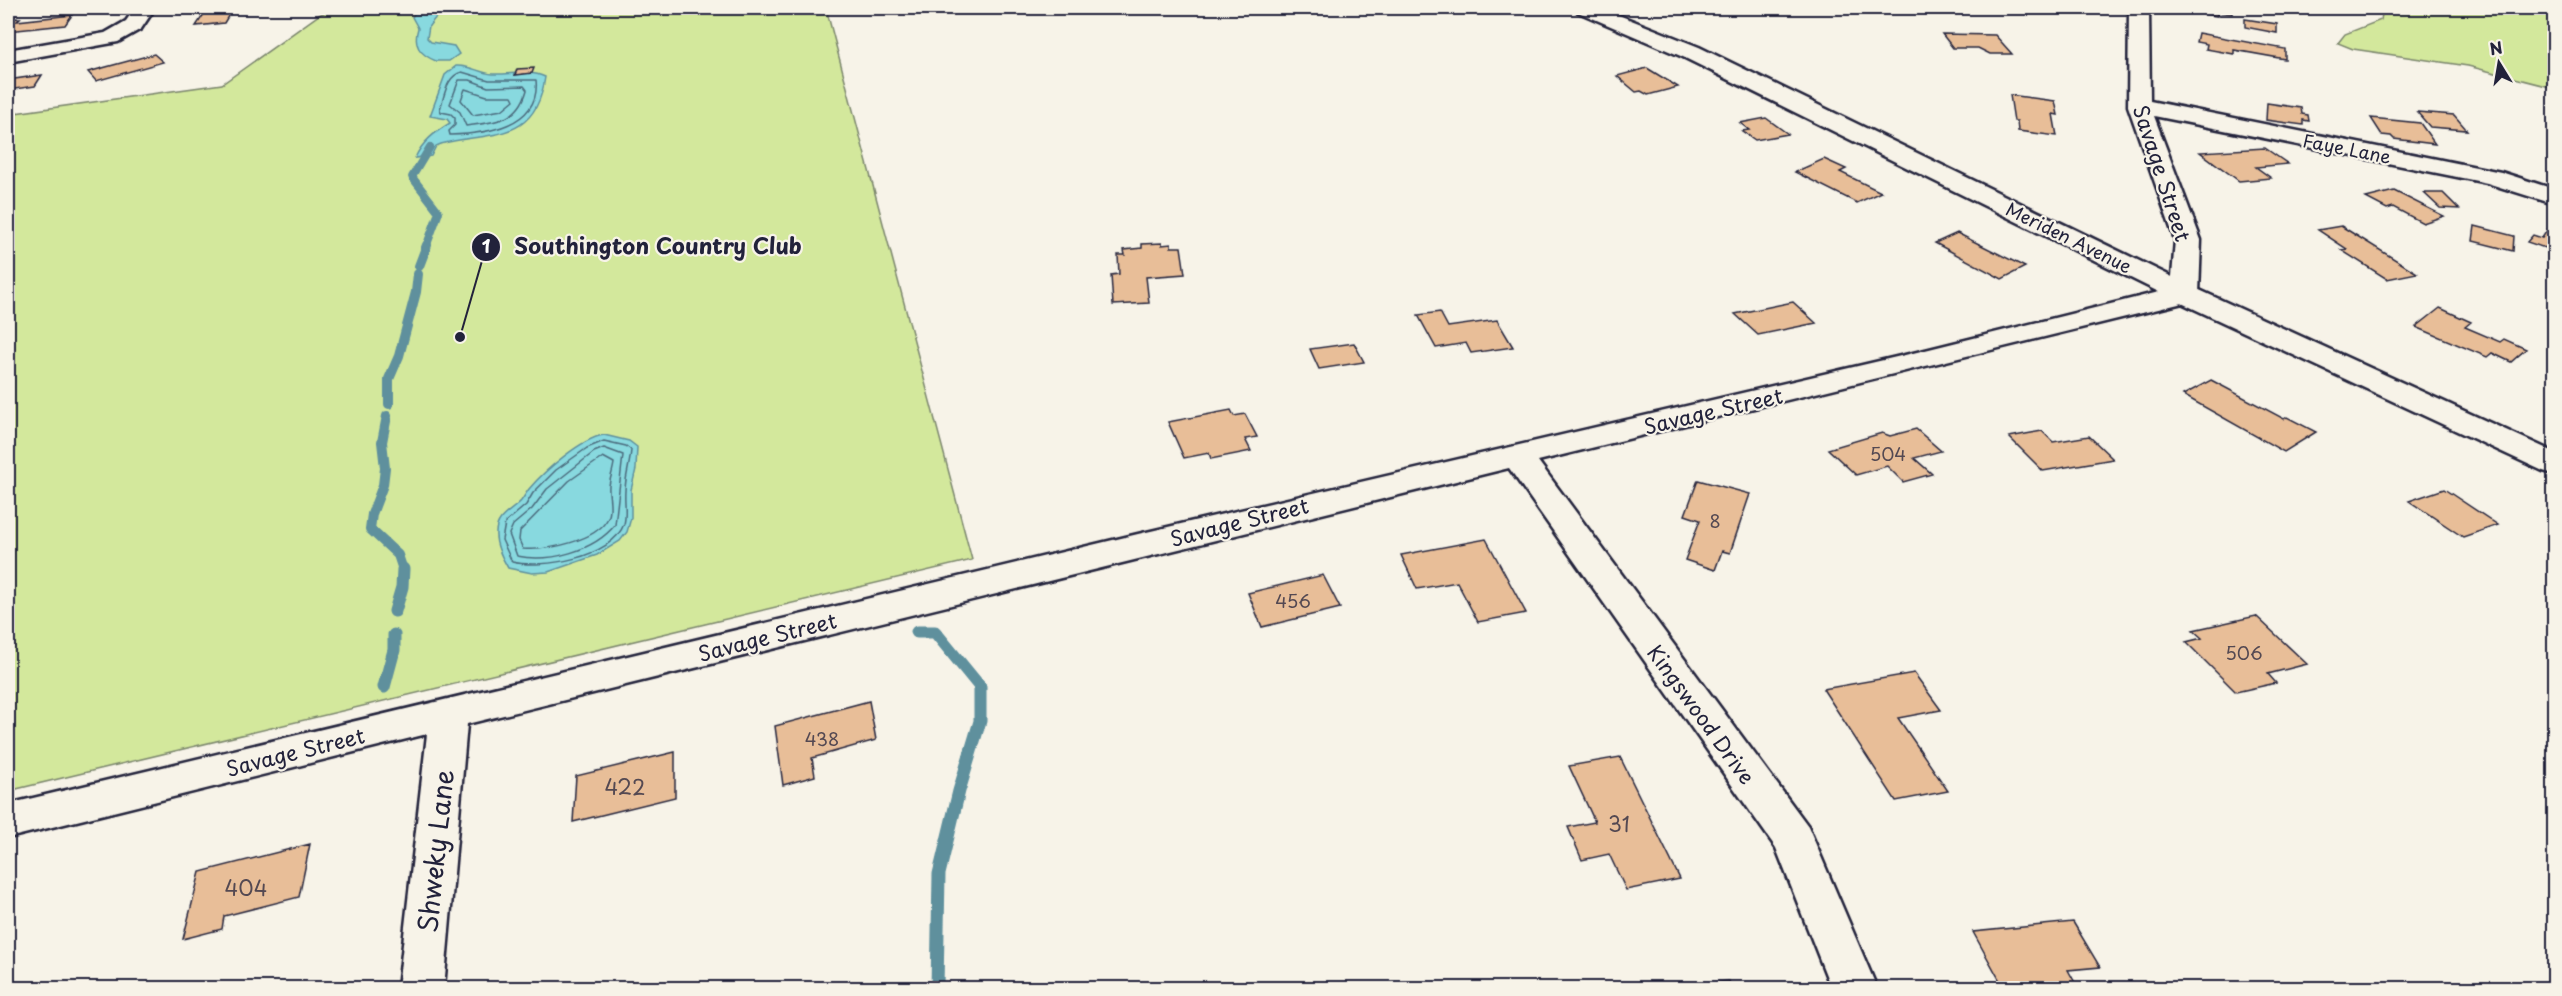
<svg xmlns="http://www.w3.org/2000/svg" width="2562" height="996" viewBox="0 0 2562 996" font-family="'Playpen Sans',sans-serif">
	<rect width="100%" height="100%" fill="#f7f3e8"/>
	<filter id="ink" filterUnits="userSpaceOnUse"><feTurbulence type="fractalNoise" baseFrequency=".0167" numOctaves="2"/><feDisplacementMap in="SourceGraphic" scale="12" xChannelSelector="R" yChannelSelector="G"/><feConvolveMatrix kernelMatrix="1 2 1 2 8 2 1 2 1" color-interpolation-filters="sRGB"/></filter>
	<g filter="url(#ink)">
		<path fill="#d3e89c" stroke="#7a856c" stroke-width="1.5" d="M334,8H826L972,560L8,791V114L222,84L319,15Z
			M2383,8H2554V88L2468,66L2353,49L2338,43L2345,34L2381,20Z"/>
		<path fill="#88d9df" stroke="#5f909d" stroke-width="1.5" d="M418,8H443L429,26L427,38L431,42L454,46L459,54L449,61H436C419,54 413,45 418,28L412,17Z
			M456,66C470,65 479,73 493,74C510,75 529,69 545,77C536,144 490,131 441,144L436,146L431,156L415,158C422,142 435,132 450,123L447,119L430,116L445,75Z
			M604,435L629,441L637,447L636,469L631,490V518L627,532L620,541L597,555L548,572L532,573L508,568C502,558 495,545 496,533C496,516 512,511 521,501C524,497 526,493 529,489C544,471 582,438 604,435Z"/>
		<g fill="none" stroke-linecap="round" stroke-linejoin="round">
			<path stroke="#4b6b7d" stroke-width="1.5" d="M462,72L489,80H536C541,127 484,134 450,135L449,131L455,125V118L451,114L441,112L440,109C445,95 446,76 462,72Z
				M459,80H470L488,87L524,86L527,90C518,122 495,122 466,126L460,112L450,104Z
				M465,89L487,96H512L514,100L502,110L473,115L461,100Z
				M604,441L626,446L631,450C630,464 625,478 625,491C624,502 627,513 624,524C612,558 542,569 512,562L502,540L505,523L526,505L533,493L556,470L587,448Z
				M604,448L623,455L615,525C594,551 549,563 517,556L509,534L513,525L532,509L547,489L594,452Z
				M603,457L614,463C613,471 610,478 609,486C608,496 613,509 608,518C597,541 546,551 523,549L519,540L520,531L569,481Z"/>
			<path stroke="#5f909d" stroke-width="8" d="M426,247L439,212L412,177L430,147"/>
			<path stroke="#5f909d" stroke-width="10" d="M419,266L427,245
				M389,404V379L399,356L416,292L418,274
				M387,416L382,442L385,468L383,485L372,514L370,529L398,555L403,570"/>
			<path stroke="#5f909d" stroke-width="13" d="M395,611L402,587L403,569
				M917,632H935L980,687V721L959,791L939,874L937,988
				M384,687L394,650V635"/>
		</g>
		<path fill="#e8be98" stroke="#22223b" stroke-width="1.5" d="M208,8H233L224,23L196,26Z
			M2199,8H2232V14L2217,12V16L2198,13Z
			M72,15L65,25L8,31V19L20,18L17,21Z
			M2245,19L2277,24V33L2245,27Z
			M2198,33L2285,49V59L2234,50V54L2206,49L2207,44L2196,42Z
			M1942,34L1995,35L2012,54H1990L1978,48H1953Z
			M154,54L163,62L96,81L88,72Z
			M534,68L532,73L515,75L517,69Z
			M1647,68L1678,87L1648,95L1641,91L1636,92L1617,76Z
			M42,75L35,86L8,90V80Z
			M2010,95L2055,101L2058,115L2053,114L2057,136L2018,131L2017,121H2014Z
			M2267,103L2301,108L2302,114L2308,115L2309,121L2303,120V125L2266,120Z
			M2417,112L2454,115L2467,130L2430,127Z
			M1766,118L1788,134L1755,140L1742,131L1749,130L1740,123Z
			M2371,118L2420,123L2435,144L2394,139L2391,136L2382,135Z
			M2265,148L2288,164L2256,167L2271,178L2239,181L2200,152Z
			M1824,159L1846,169L1840,172L1881,192L1857,203L1795,172Z
			M2394,191L2444,216L2423,223L2393,207L2387,209L2366,198Z
			M2424,193H2443L2459,209L2440,208Z
			M2341,226L2417,273L2387,279L2341,250L2347,249L2318,230Z
			M2475,226L2514,236L2513,251L2473,241Z
			M2550,226L2554,227V251L2527,242L2533,235L2542,238Z
			M1957,233L2025,267L2002,279L1935,243Z
			M1162,243V245L1171,244V247H1181L1185,274L1146,277L1149,303L1113,305L1111,275L1119,274L1118,255H1125L1124,250L1142,248V244Z
			M1793,302L1816,323L1758,335L1735,314Z
			M2440,308L2471,322L2465,327L2500,342L2504,339L2526,349L2511,362L2492,353L2487,357L2416,327Z
			M1440,312L1448,327L1497,320L1513,347L1471,353L1466,343L1436,348L1418,315Z
			M1354,343L1364,362L1319,369L1310,349Z
			M2211,380L2284,419L2287,417L2316,432L2284,452L2183,395Z
			M1231,410L1234,416L1245,414L1257,437L1245,439L1251,451L1211,459L1209,453L1184,458L1168,422Z
			M1916,429L1941,451L1914,458L1932,474L1903,482L1887,466L1856,475L1828,449L1882,433L1890,436Z
			M2042,431L2053,442L2089,436L2113,459L2043,471L2009,437Z
			M1698,480L1750,494L1730,553L1722,551L1715,570L1685,560L1700,520L1685,515Z
			M2444,489L2498,525L2463,537L2409,501Z
			M1486,539L1526,613L1478,622L1457,582L1417,589L1401,555Z
			M1323,575L1340,608L1262,627L1248,593Z
			M2256,616L2307,664L2268,674L2276,683L2236,692L2186,642L2202,638L2193,630Z
			M1914,673L1941,710L1898,718L1948,791L1896,801L1823,689Z
			M869,701L876,740L812,758L815,776L783,785L775,726Z
			M675,752V797L573,822L576,776Z
			M1620,757L1680,879L1626,890L1609,854L1582,860L1568,827L1595,822L1569,766Z
			M310,844L299,897L224,916L222,929L183,939L200,872Z
			M2073,922L2100,967L2068,970L2078,988H2004L1973,932Z
			M1729,981L1732,988L1669,987Z"/>
		<g fill="none" stroke-linecap="round" stroke-linejoin="round">
			<g stroke="#22223b" stroke-width="5">
				<path id="street" d="M135,8H155L141,29L118,42L8,62V50L105,33L126,21Z
					M2129,8H2149L2150,101L2501,172L2554,189V204L2487,183L2154,116L2201,240L2199,294L2195,300L1538,461L1808,826L1877,988H1831L1776,848L1509,468L467,724L444,988H398L427,734L8,838V804L1138,534L1905,355L2171,289L2175,240L2128,106Z"/>
			</g>
			<g stroke="#22223b" stroke-width="5">
				<path id="secondary" d="M1575,8H1601L1699,47L2195,288L2554,452V474L2543,471L2175,300L1683,57L1578,12Z"/>
			</g>
			<use href="#street" fill="#f7f3e8" fill-rule="evenodd"/>
			<use href="#secondary" fill="#f7f3e8" fill-rule="evenodd"/>
		</g>
	</g>
	<g text-anchor="middle" dominant-baseline="central" stroke-width="4.5" stroke-linejoin="round" paint-order="stroke">
		<g font-size="18" fill="#22223b" stroke="#f7f3e8">
			<text transform="translate(2347 148) rotate(11)">Faye Lane</text>
			<text transform="translate(2069 237) rotate(26)">Meriden Avenue</text>
		</g>
		<g font-size="18" fill="#544952">
			<text x="1888" y="453">504</text>
			<text x="1715" y="520">8</text>
			<text x="1293" y="600">456</text>
			<text x="2244" y="652">506</text>
			<text x="822" y="738">438</text>
		</g>
		<g font-size="21" fill="#22223b" stroke="#f7f3e8">
			<text transform="translate(2163 173) rotate(72)">Savage Street</text>
			<text transform="translate(1713 410) rotate(-13)">Savage Street</text>
			<text transform="translate(1239 521) rotate(-14)">Savage Street</text>
			<text transform="translate(767 636) rotate(-14)">Savage Street</text>
			<text transform="translate(1702 714) rotate(54)">Kingswood Drive</text>
			<text transform="translate(295 751) rotate(-14)">Savage Street</text>
		</g>
		<g font-size="21" fill="#544952">
			<text x="625" y="786">422</text>
			<text x="1619" y="823">31</text>
			<text x="246" y="887">404</text>
		</g>
		<g font-size="26" fill="#22223b" stroke="#f7f3e8">
			<text transform="translate(435 851) rotate(-84)">Shweky Lane</text>
		</g>
	</g>
	<path fill="none" stroke="#22223b" stroke-width="2" d="M460 337L486 247"/>
	<g fill="#22223b" stroke="#f7f3e8" stroke-width="2">
		<circle cx="460" cy="337" r="6"/>
		<circle cx="486" cy="247" r="15"/>
	</g>
	<g font-size="18" text-anchor="middle" font-weight="bold" fill="#fff">
		<text x="486" y="253">1</text>
	</g>
	<g font-size="22" text-anchor="middle" font-weight="bold" fill="#22223b" stroke="#f7f3e8" stroke-width="4.5" stroke-linejoin="round" paint-order="stroke">
		<text x="658" y="254">Southington Country Club</text>
	</g>
	<rect width="2562" height="996" fill="none" stroke="#f7f3e8" stroke-width="30"/>
	<rect x="15" y="15" width="2532" height="966" fill="none" stroke="#22223b" stroke-width="2" filter="url(#ink)"/>
	<g transform="translate(2499 63) rotate(349)" stroke="#f7f3e8" stroke-width="4.5" paint-order="stroke">
	<path d="M0-4.5L10 22L0 15L-10 22Z" fill="#22223b"/>
	<text y="-9" font-size="16" font-weight="bold" text-anchor="middle" fill="#22223b">N</text>
	</g>
</svg>
